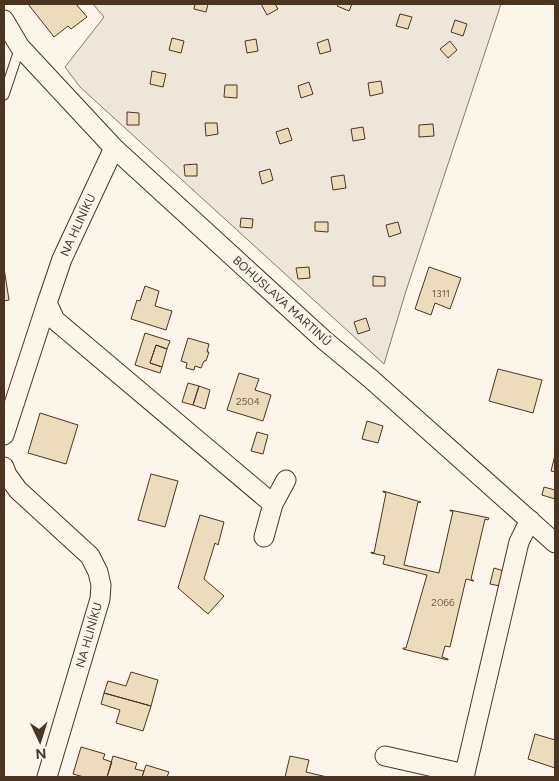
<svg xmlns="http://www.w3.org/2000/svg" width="559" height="781" viewBox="0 0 559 781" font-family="Figtree,sans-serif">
	<rect width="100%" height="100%" fill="#fbf6e9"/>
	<path fill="#ede6d9" stroke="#887966" d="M93,4H501L406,291L384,364L80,87L65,67L104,17Z"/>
	<path fill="#ecdcbc" stroke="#4a3520" d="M28,4H76L87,17L71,29L68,26L54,37Z
		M195,4H208L206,12L194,9Z
		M261,4H275L278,9L267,15Z
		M339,4H352L349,11L337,6Z
		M400,14L412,17L408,29L396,26Z
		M455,20L467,24L463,36L451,32Z
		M172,38L184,41L181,53L169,50Z
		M256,39L258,51L247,53L245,41Z
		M328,39L331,51L320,54L317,43Z
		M450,41L457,50L448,58L440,49Z
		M152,71L166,74L163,87L150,84Z
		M381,81L383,93L370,96L368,83Z
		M309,82L313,94L301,98L298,86Z
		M225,85H237V98L224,97Z
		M127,112L139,113V125H127Z
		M205,123H217L218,134L206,136Z
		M433,124L434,136L419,137V125Z
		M363,127L365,139L353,141L351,129Z
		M288,128L292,140L280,144L276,132Z
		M197,164V176H185L184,165Z
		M270,169L273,180L262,184L259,172Z
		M344,175L346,188L333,190L331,177Z
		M241,218L253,219L252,228L240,227Z
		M315,222H328V232L315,231Z
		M398,222L401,233L389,237L386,225Z
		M309,267L310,278L298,279L296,268Z
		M429,267L461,278L450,309L435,303L431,315L415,309Z
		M4,268L9,300L4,301Z
		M373,276L385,277V286H373Z
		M145,286L159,291L155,306L172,311L166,330L131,319L137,300L140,301Z
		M366,318L370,330L358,334L354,322Z
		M145,333L170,341L167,349L156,345L150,363L162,367L160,373L135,365Z
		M188,338L209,344L207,352H209L206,361H204L201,368L195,366L194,370L186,368L187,363L181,361Z
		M156,345L167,349L162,367L150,363Z
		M498,369L542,380L533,413L489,401Z
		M239,373L259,379L255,390L271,395L263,421L227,410Z
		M188,383L199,386L193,405L182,402Z
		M199,386L210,390L205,409L193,405Z
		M40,413L78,425L66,464L28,453Z
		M367,421L383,426L378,443L362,439Z
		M257,432L268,435L263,454L251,451Z
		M555,455V472L551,471Z
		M151,474L178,481L165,527L138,520Z
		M544,487L555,490V499L542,495Z
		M383,491L421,502L420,503L418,502L404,565L439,573L453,511H450V510L489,518L488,520L485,519L471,579L474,581L466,579L450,647L445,646L442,657L448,659V660L403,649V648H406L427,575L383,564L385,556L371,553V552L374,553L386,493L383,492Z
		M200,515L224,522L218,545L215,543L204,579L224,596L208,614L178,588Z
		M494,568L504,571L500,586L490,584Z
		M131,672L158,680L151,706L104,693L108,681L126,686Z
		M104,693L151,706L143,731L116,723L120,710L101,704Z
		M535,734L555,740V768L528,759Z
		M81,747L105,754L103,759L112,762L107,777H84L73,774Z
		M113,756L137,763L135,769L144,771L142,777H107Z
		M290,756L309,760L306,772L327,777H285Z
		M146,765L169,772L167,777H142Z"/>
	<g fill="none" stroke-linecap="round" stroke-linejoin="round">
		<g stroke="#4a3520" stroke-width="11">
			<path id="lane" d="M4,95L20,47"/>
		</g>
		<g stroke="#4a3520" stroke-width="21">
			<path id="street" d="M4,20L20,47L114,148L324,340L371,379L555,543
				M114,148L62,259L47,303L55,320L273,504
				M4,435L47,303
				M4,467L7,475L18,490L90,556L98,572L101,585L100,599L47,777
				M264,537L273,504L286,480
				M385,756L465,774
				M464,777L519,542L530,520"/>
		</g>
		<use href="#lane" stroke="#fbf6e9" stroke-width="9"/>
		<use href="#street" stroke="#fbf6e9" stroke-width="19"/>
	</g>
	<g text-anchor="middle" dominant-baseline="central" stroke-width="4" stroke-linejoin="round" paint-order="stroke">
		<g font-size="10" fill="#725f47">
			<text x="441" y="293">1311</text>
			<text x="248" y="401">2504</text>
			<text x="443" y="602">2066</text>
		</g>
		<g font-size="12" fill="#4a3520" stroke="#fbf6e9">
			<text transform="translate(78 225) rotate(-65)">NA HLINÍKU</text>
			<text transform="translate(282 301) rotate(42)">BOHUSLAVA MARTINŮ</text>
			<text transform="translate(89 635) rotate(-74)">NA HLINÍKU</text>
		</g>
	</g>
	<rect width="559" height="781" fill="none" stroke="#4a3520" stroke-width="10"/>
	<g transform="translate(40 741) rotate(176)" stroke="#fbf6e9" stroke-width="4" paint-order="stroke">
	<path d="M0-4L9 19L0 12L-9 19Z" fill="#4a3520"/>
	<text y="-8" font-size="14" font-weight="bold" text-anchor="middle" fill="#4a3520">N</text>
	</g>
</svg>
